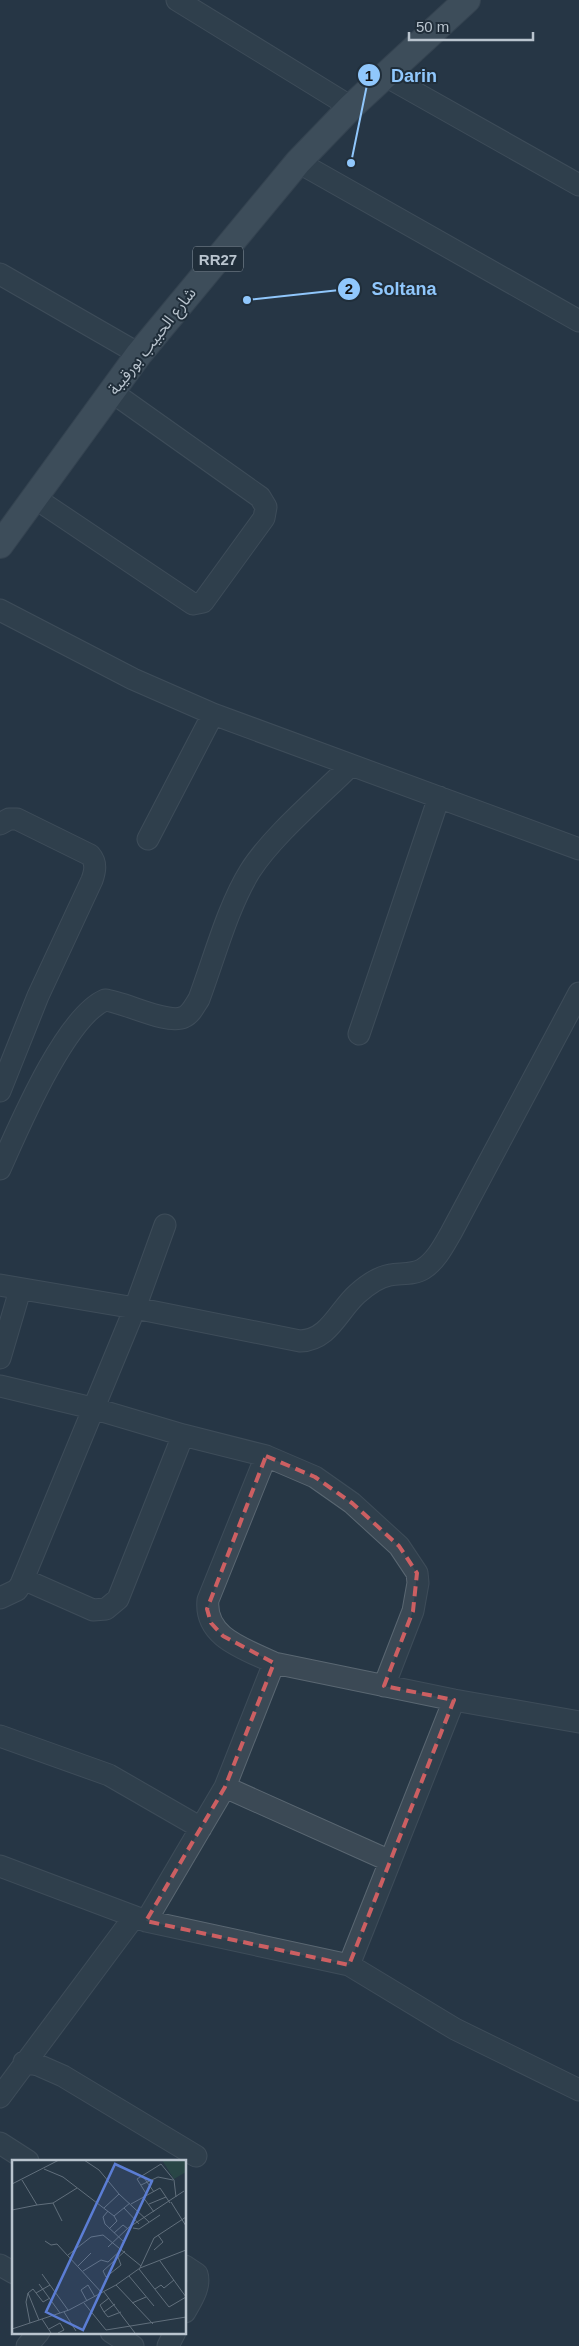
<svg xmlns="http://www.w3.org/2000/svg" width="579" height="2346" viewBox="0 0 579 2346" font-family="Helvetica,'Noto Sans Arabic',sans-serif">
	<rect width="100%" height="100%" fill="#273745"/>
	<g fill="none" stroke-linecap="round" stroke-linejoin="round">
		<g stroke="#5a6772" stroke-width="23">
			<path id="minor" d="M177,0L351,107
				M384,75L579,185
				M298,162L579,321
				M0,274L139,354
				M35,498L193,604L203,602L264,518L266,507L260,497L112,392
				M0,610L133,679L213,714L579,849
				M0,824L9,819H17L90,855C97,863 95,871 92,880L38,996L0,1091
				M148,839L213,714
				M359,1034L439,797
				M0,1169C18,1129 65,1017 105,1000C125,1002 167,1025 184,1017C191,1014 195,1005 199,999C214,959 228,906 250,871C273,835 320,796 351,765
				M0,1285L135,1308L300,1341C329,1340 338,1311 357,1294C366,1286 378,1277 390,1275C400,1273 414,1275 423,1269C436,1261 444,1245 451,1233L579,993
				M0,1358L20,1290
				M0,1386L92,1408L183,1435L266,1456L315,1477L352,1503L399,1546L417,1573L418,1583L413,1611L384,1686
				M266,1456L208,1600C204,1638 246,1649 274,1663
				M23,1579L93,1610L106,1609L118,1599L183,1435
				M0,1598L17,1590L21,1584L135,1308L165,1225
				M0,1736L109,1775L201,1828
				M225,1787L390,1861
				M0,1866L146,1921L349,1965L454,1700
				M146,1921L225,1787L274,1663L454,1700L579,1722
				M349,1965L455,2029L579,2090
				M24,2062L38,2065L63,2076L196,2156
				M0,2097L134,1917
				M0,2143L28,2161
				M0,2265L14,2273
				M185,2266L197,2274C201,2287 191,2301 185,2312
				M111,2332L133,2346
				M27,2346L39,2332
				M168,2346L175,2332"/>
		</g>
		<g stroke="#45525e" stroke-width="28">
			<path id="major" d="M0,545L139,354L298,162L351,107L467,0"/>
		</g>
		<use href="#minor" stroke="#3b4955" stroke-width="21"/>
		<use href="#major" stroke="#5a6874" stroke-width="26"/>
	</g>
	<path d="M0 0H579V2346H0ZM266,1456L315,1477L352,1503L399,1546L417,1573L413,1611L384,1686L454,1700L349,1965L146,1921L225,1787L274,1663L223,1636L211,1623L207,1609Z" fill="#273745" fill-opacity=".55" fill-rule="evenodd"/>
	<path fill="none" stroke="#cc5f62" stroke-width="4" stroke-dasharray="10 6" stroke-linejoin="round" d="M266,1456L315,1477L352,1503L399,1546L417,1573L413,1611L384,1686L454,1700L349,1965L146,1921L225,1787L274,1663L223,1636L211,1623L207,1609Z"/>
	<g text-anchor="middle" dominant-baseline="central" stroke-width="4" stroke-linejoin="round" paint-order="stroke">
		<rect fill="#202e3a" stroke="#8b97a2" stroke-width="1" x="193" y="246.5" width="50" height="25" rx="4"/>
		<g font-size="15" font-weight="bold" fill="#b9c4ce">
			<text x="218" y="259">RR27</text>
		</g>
		<g font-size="16" fill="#b9c4ce" stroke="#202e3a">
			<text transform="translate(152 341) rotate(-52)">شارع الحبيب بورقيبة</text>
		</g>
	</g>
	<g transform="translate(12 2160)">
		<rect width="174" height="174" fill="#273745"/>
		<path d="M150,0H174V12L162,19Z" fill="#294646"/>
		<path fill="none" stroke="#616f7c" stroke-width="1" d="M72,0L87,10L107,34M32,9L51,17L102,56L118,43M130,15L142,32M10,20L25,45L41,43L65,28M0,24L47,0M129,25L146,17L161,20M135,35L125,19L149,4L162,20L164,37M131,37L142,52M159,42L174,66M41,43L50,61M119,44L148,28L158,43M137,44L154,37M92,48L107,34L137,62M112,48L127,64M0,50L25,45M96,51L91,57L93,64L112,82M121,68L127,69L148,55M97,69L105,61L102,56M102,73L111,65L116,69M33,81L39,85L45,84L90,133M96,87L116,68L172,31M142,90L151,82L146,75M56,95L79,77L91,75L129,106M106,97L109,105L94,117L91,111L113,91M148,101L174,137M66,106L79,93M128,108L174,90M127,109L157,147L174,137M71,111L89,100L96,102L110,89M30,114L56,150M117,116L142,146M27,124L48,153M104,125L141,164M143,129L149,125L152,128L162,120M92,132L123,173M16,133L21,129L31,142L38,138M24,133L38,125M97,138L88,145L92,152L103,144M75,141L69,130L76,125L83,137M72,143L94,170L174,157M120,143L134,137M52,152L64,171M92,152L96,157L109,152M30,159L39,173M18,163L14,142L16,133L27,160M0,169L57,150L104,125L128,108L142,78L174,57M37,169L48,163L52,170L46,173"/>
		<path fill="#5b7dd4" fill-opacity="0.15" stroke="#5b7dd4" stroke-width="2.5" d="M103,4L140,21L71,170L34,152Z"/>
		<rect width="174" height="174" fill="none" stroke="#b9c4ce" stroke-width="2.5"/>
	</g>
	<path fill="none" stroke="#90c7fc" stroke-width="2" d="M351 163L369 75M247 300L349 289"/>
	<g fill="#90c7fc" stroke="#202e3a" stroke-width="2">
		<circle cx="351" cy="163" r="5"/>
		<circle cx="247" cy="300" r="5"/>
		<circle cx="369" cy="75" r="12"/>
		<circle cx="349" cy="289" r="12"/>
	</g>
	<g font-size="15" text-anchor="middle" font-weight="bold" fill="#111">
		<text x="369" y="81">1</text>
		<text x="349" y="294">2</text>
	</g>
	<g font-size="18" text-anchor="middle" font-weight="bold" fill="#90c7fc" stroke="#202e3a" stroke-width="4" stroke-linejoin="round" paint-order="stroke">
		<text x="414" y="82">Darin</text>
		<text x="404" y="295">Soltana</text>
	</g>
	<path d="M409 32v8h124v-8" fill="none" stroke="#b9c4ce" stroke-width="2.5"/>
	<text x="416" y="32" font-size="15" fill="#b9c4ce" stroke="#202e3a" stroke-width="4" paint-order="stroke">50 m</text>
</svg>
